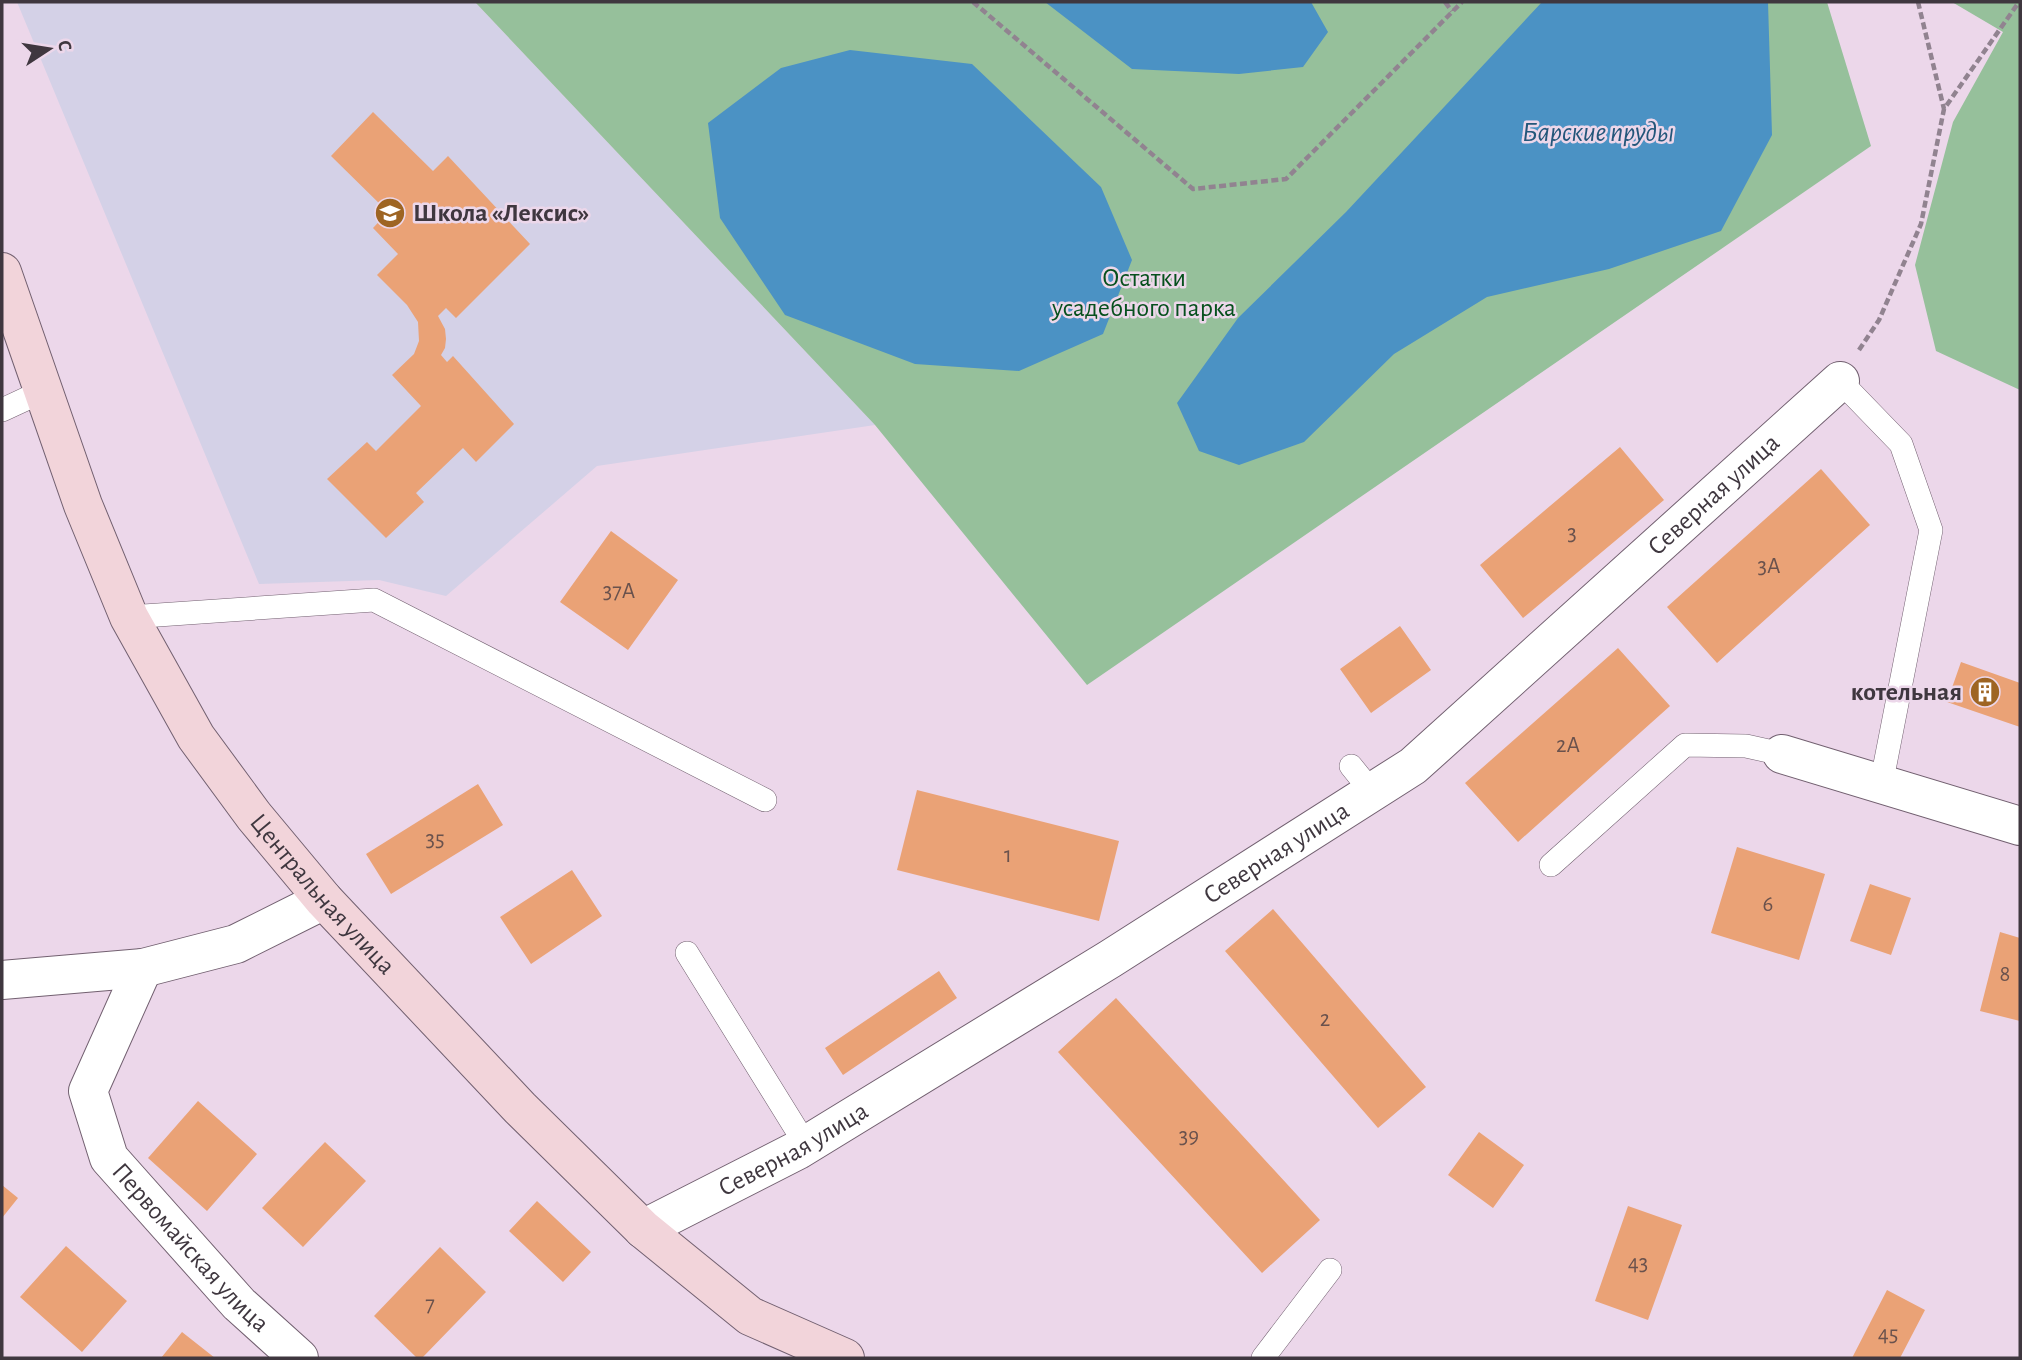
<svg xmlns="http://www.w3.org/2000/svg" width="2022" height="1360" viewBox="0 0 2022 1360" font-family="'Alegreya Sans',sans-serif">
	<rect width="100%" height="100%" fill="#ecd7ea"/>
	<path fill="#d4d1e7" d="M17,2H475L875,425L597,466L446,596L379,580L259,584Z"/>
	<path fill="#96c09b" d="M475,2H1827L1871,146L1087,685L875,425Z
		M1952,2H2020V390L1936,351L1915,265L1953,122L2003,32Z"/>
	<path fill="#4b92c4" d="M1045,2H1311L1328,32L1303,67L1239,74L1132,69Z
		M1542,2H1768L1772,135L1721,231L1609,269L1487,297L1394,354L1304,442L1239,465L1199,451L1177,403L1238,318L1346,212Z
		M850,50L972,64L1101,187L1132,260L1103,334L1019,371L915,364L785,315L720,218L708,123L781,68Z"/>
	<path fill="#eaa276" d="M373,112L433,171L448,156L530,244L456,318L446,308L438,316L445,329L446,339L445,348L441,355L447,362L453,356L514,424L476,462L463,448L416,493L424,502L386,538L327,479L367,442L376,451L421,406L392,375L414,354L419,341L418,322L407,305L377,275L398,254L373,228L388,212L331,156Z
		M1620,447L1664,500L1523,618L1480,565Z
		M1821,469L1870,525L1717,663L1667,607Z
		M611,531L678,580L628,650L560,602Z
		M1400,626L1431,670L1371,713L1340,669Z
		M1618,648L1670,706L1518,842L1465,783Z
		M1961,662L2020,683V727L1947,702Z
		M478,784L503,825L391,894L366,854Z
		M917,790L1119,841L1099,921L897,870Z
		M1737,847L1825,874L1799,960L1711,933Z
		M572,870L602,916L531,964L500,917Z
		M1870,884L1911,898L1891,955L1850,941Z
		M1273,909L1426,1087L1378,1128L1225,951Z
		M2000,932L2020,938V1021L1980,1011Z
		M939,971L957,998L843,1075L825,1048Z
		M1116,998L1320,1220L1262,1273L1058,1052Z
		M198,1101L257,1154L207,1211L148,1158Z
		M1479,1132L1524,1165L1493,1208L1448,1175Z
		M325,1142L366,1181L303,1247L262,1208Z
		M2,1185L18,1198L2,1218Z
		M537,1201L591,1252L563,1282L509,1231Z
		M1628,1206L1682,1225L1648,1320L1595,1301Z
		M66,1246L127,1301L82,1352L20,1297Z
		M440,1247L486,1292L422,1358H417L374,1316Z
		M1887,1290L1925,1310L1900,1358H1852Z
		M182,1332L215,1358H161Z"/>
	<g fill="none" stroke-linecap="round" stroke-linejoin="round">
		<g stroke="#726070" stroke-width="24">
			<path id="lane" d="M1840,381L1901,444L1931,530L1881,785
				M2,410L43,391
				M129,617L374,600L765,800
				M1351,766L1372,792
				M1551,865L1685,745L1746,746L1782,754
				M687,953L806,1145
				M1263,1358L1330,1270"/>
		</g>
		<g stroke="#726070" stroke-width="40">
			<g id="street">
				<path d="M1782,754L2020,826"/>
				<path id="s1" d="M143,968L88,1091L109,1158L239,1304L299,1358"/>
				<path d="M2,980L143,968L236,944L324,900"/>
				<path id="s2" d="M643,1229L798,1150L1110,959L1413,766L1840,381"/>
			</g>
		</g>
		<g stroke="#726070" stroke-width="40">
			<g id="secondary">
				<path id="s3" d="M2,272L83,505L129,617L196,737L254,816L324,900L520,1108L643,1229L750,1316L845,1358"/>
			</g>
		</g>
		<path stroke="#918390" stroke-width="4.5" stroke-dasharray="7 3.5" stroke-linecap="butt" d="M973,2L1193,189L1286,179L1462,2
			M1445,2L1452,11
			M1918,2L1944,109
			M1859,350L1879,320L1921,224L1944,109L2019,2"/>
		<use href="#lane" stroke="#fff" stroke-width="23"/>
		<use href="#street" stroke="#fff" stroke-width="38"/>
		<use href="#secondary" stroke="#f2d4da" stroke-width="38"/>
	</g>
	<defs>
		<g id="school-disc" transform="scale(1.575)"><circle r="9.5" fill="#9e6523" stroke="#ecd7ea"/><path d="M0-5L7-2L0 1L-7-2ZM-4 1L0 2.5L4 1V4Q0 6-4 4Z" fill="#fff"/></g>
		<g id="building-disc" transform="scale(1.575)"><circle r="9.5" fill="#9e6523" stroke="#ecd7ea"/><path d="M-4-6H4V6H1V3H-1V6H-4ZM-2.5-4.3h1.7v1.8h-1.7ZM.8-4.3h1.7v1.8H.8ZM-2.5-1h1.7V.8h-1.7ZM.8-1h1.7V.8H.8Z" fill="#fff"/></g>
	</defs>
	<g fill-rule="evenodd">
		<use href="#school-disc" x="390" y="213"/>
		<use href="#building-disc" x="1985" y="692"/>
	</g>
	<g text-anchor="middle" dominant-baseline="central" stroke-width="5" stroke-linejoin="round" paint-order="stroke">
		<g font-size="23" fill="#6a524d">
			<text x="1572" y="533">3</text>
			<text x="1769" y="566">3А</text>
			<text x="619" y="591">37А</text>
			<text x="1568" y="745">2А</text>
			<text x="435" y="839">35</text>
			<text x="1008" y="855">1</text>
			<text x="1768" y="904">6</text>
			<text x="2005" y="974">8</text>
			<text x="1325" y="1019">2</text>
			<text x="1189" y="1136">39</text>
			<text x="1638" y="1263">43</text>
			<text x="430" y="1304">7</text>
			<text x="1888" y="1334">45</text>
		</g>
		<g font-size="26" font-weight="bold" fill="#3f373f" stroke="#ecd7ea" text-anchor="start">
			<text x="413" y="213">Школа «Лексис»</text>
			<text x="1962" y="692" text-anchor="end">котельная</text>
		</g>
		<g font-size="26" fill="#06501d" stroke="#ecd7ea">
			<text x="1144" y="278">Остатки<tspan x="1144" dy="30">усадебного парка</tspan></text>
		</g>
		<g font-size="26" fill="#3f373f" stroke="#ecd7ea">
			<text stroke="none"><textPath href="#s2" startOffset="1304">Северная улица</textPath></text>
			<text stroke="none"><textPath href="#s2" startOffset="737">Северная улица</textPath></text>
			<text stroke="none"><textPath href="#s3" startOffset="707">Центральная улица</textPath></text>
			<text stroke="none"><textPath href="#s2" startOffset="170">Северная улица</textPath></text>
			<text stroke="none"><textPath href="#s1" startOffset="326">Первомайская улица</textPath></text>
		</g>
		<g font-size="28" font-style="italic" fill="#23567a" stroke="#ecd7ea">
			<text x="1598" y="133">Барские пруды</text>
		</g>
	</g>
	<rect width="2022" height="1360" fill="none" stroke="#3f373f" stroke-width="7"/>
	<g transform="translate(49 49) rotate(78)" stroke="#ecd7ea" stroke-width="5" paint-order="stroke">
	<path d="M0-5L12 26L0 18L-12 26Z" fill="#3f373f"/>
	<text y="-10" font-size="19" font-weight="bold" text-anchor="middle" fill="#3f373f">С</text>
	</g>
</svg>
